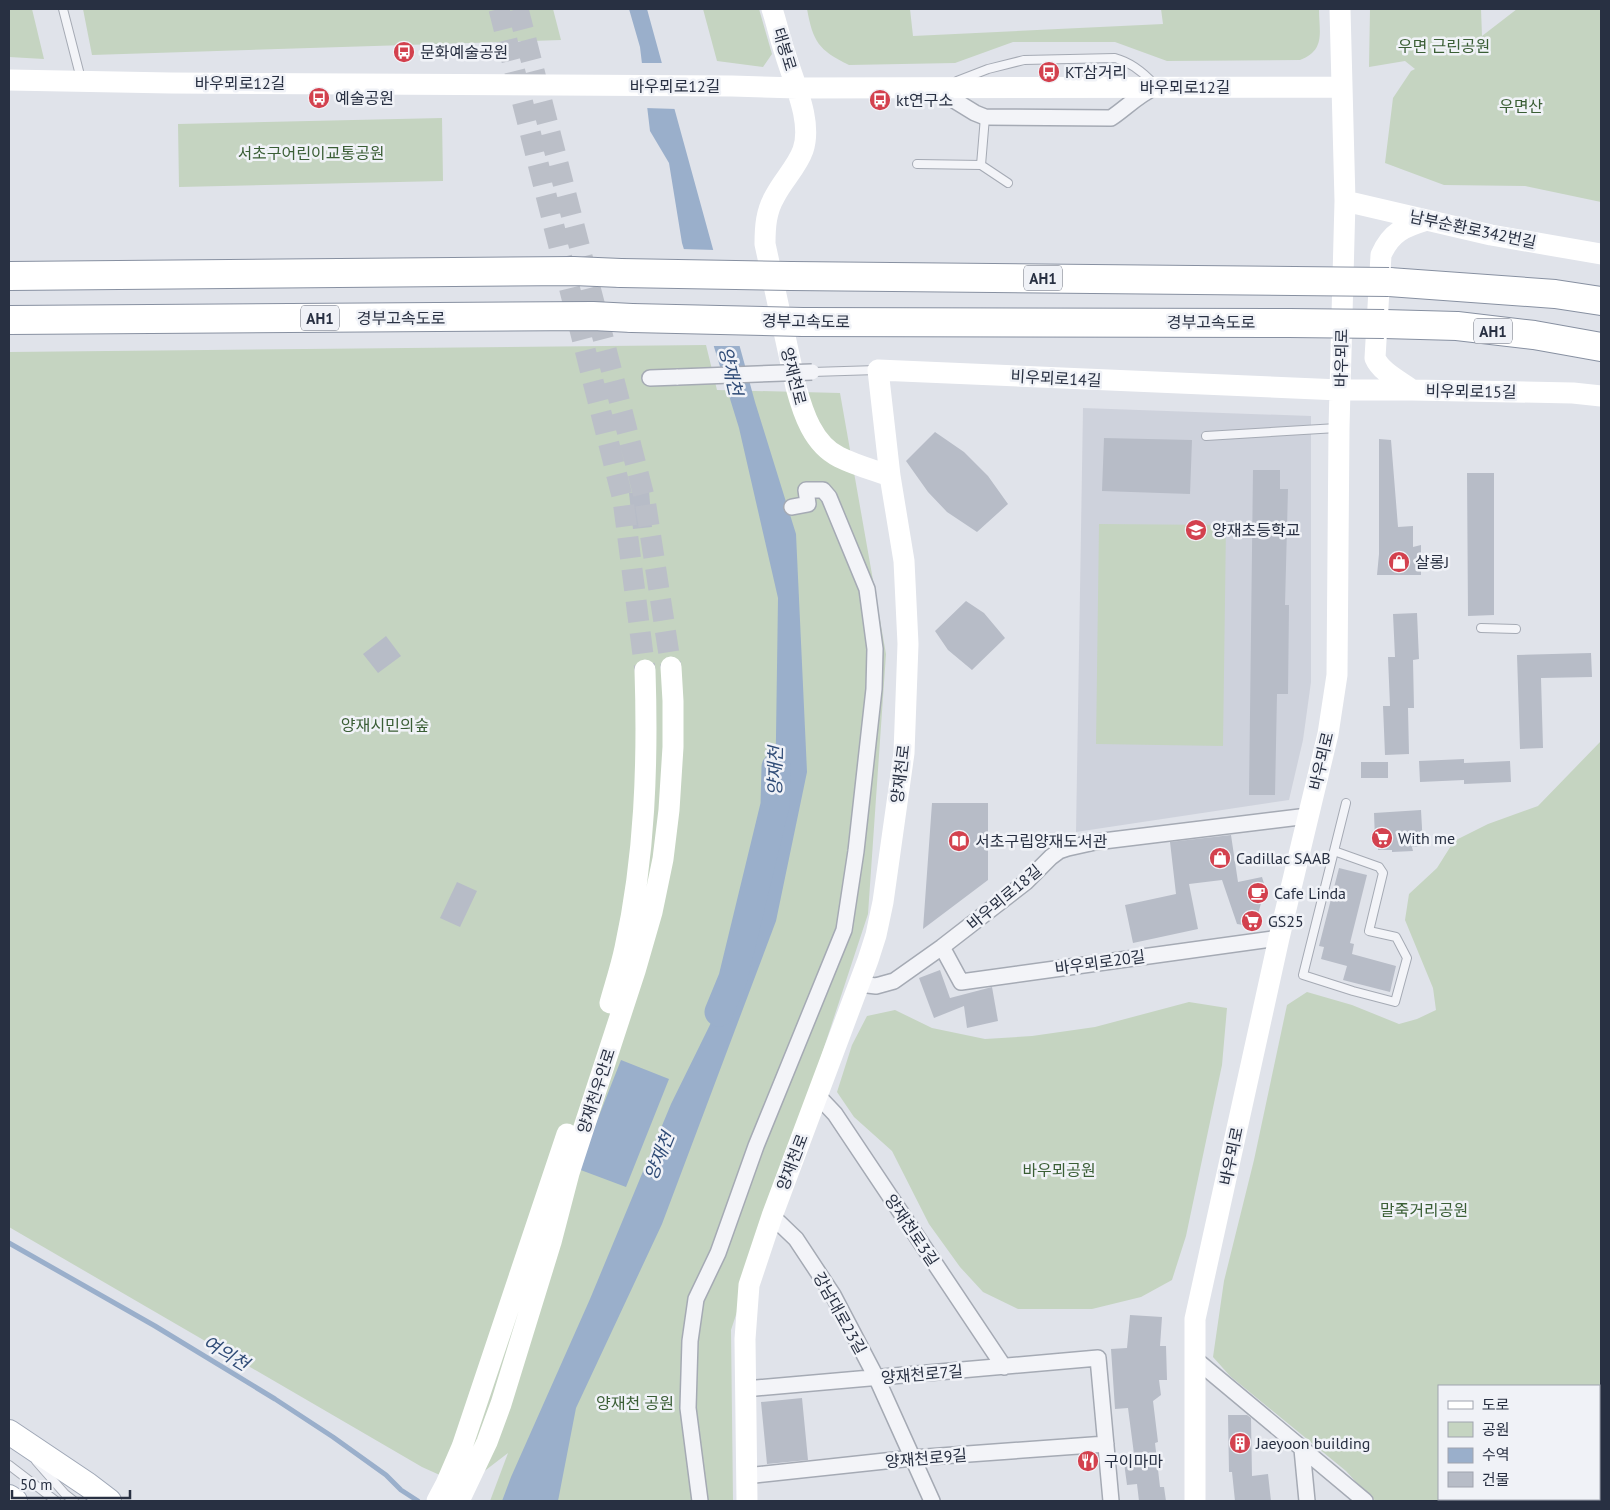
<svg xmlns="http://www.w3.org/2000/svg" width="1610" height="1510" viewBox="0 0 1610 1510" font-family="'PT Sans','Noto Sans KR',sans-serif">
	<rect width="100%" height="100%" fill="#e0e3ea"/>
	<path fill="#ced2dc" d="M1083,408L1311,416V682L1303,740L1289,800L1076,832Z"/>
	<path fill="#c5d4c1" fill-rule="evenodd" d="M9,9H32L44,59L9,57Z
		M83,9H553L561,40L92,55Z
		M703,9H759L772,54L763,67L717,61Z
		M807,9H910L913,36L1163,24L1161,9H1319C1319,32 1326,50 1300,60L1167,61L1115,42H1013L955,63L849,65C818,50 813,41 807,9Z
		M1370,9H1481L1482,36L1517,9H1601V202L1525,186L1444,185L1385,163L1393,98L1411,71L1415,69L1405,61L1369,67Z
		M442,118L443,181L179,187L178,124Z
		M706,345L717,390L840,393L886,654L868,914L731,1330L733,1501H490L508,1453L478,1476L453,1481L422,1467L9,1227V352Z
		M1099,524L1226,525L1223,746L1096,744Z
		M1601,741V1501H1376L1368,1495L1346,1471L1230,1376L1213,1357L1224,1281L1254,1160L1287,1005L1307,992L1352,1005L1399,1024L1417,1019L1436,1010L1433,988L1405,920L1409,894L1437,868L1454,841L1488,824L1538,806ZM1439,1386H1599V1499H1439Z
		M1189,1002L1227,1008L1222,1065L1186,1236L1172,1280L1141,1297L1092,1309H1018L983,1292L960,1267L929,1224L892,1151L854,1117L837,1092L852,1045L867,1016L895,1010L932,1028L985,1039L1032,1036L1095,1027Z"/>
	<path fill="#9aafcb" d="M629,9H647L755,402L796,534L807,772L776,921L662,1224L576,1408L558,1501H502L511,1477L590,1299L671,1104L733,978L775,805L778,598L739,428L682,243L669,163L650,131L640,47Z
		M621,1060L669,1079L626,1187L578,1169Z"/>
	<path fill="#e0e3ea" d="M639,63H664L677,109L645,108Z
		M681,249L715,250L742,346H711Z"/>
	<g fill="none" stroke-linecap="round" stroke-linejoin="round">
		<path stroke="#9aafcb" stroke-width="5" d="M9,1243L155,1326L275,1399L333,1437L386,1475L401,1490L418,1501"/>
		<path stroke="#9aafcb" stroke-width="29" d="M719,1012L733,978L775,805L776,767"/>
	</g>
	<path fill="#b7bcc7" d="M935,432L964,452L988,476L1008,504L977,532L947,512L928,492L906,461Z
		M1104,438L1192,440L1190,494L1102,491Z
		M1379,439L1391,440L1398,527L1413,526V547L1421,545V575H1377L1379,554Z
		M1253,470H1280V489H1288L1285,605H1289L1288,694H1277L1275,795H1249Z
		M1467,473H1494V615L1468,616Z
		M649,491L652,527L633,529L629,493Z
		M966,601L984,613L1005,638L972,670L948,650L935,631Z
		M1417,613L1419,659L1413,660L1414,708H1408L1409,754L1385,755L1383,706H1390L1388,657H1395L1393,614Z
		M386,636L401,656L378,673L363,654Z
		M1591,653L1592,677L1541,678L1543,748L1520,749L1517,655Z
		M1464,759V763L1510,761L1511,782L1464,784V780L1420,782L1419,761Z
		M1361,762H1388V778H1361Z
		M932,803H988V880L923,929Z
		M1421,810L1423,846L1412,847L1413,851L1392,852V850H1378V840H1375L1374,813Z
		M1231,835L1238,882L1262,877L1265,887L1255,927L1237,924L1222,880L1189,884L1198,929L1133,943L1125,905L1176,894L1170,842Z
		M1339,868L1367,875L1350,943L1354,944L1352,954L1396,966L1390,992L1343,980L1347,966L1321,959L1324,947L1319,946Z
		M457,882L477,891L460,927L440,918Z
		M940,970L950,998L992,987L998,1021L967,1028L964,1006L934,1018L919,978Z
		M1130,1315L1162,1317L1160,1346H1166L1167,1380H1159L1161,1395L1153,1401L1158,1442L1155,1443L1160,1487H1164L1166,1501H1139L1137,1484L1127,1485L1123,1455L1134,1454L1128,1408L1115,1409L1111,1349L1127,1348Z
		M802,1398L808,1460L767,1464L761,1402Z
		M1228,1415H1247L1251,1418L1252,1476L1268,1474L1271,1501H1235L1232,1472H1229Z"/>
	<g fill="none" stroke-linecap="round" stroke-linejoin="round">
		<path stroke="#bbbfc8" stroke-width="21" stroke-dasharray="21 11" stroke-linecap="butt" d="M499,9L623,500L645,670
			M518,9L645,500L671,667"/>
		<g stroke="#a5aab4" stroke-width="10">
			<path id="lane" d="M63,9L81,79
				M957,81L988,69L1024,60L1115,58C1130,62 1143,72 1154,84
				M917,164L981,165L1008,183
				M981,165L985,117
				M812,372L877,370
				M1206,436L1337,428
				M1481,628L1516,629
				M1334,851L1379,867L1383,873L1369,931L1396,937L1407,958L1395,1002L1353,991L1303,975L1346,803
				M36,1461L65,1494L74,1501
				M9,1465L56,1501"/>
		</g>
		<g stroke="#a5aab4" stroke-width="18">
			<path id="street" d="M936,89L975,113L985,117L1111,118C1126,108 1139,94 1156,87
				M650,378L678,377
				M942,947L961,982L1279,938
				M859,984L876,986L894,981L942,947L1026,882L1051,857L1059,851L1068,848L1095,842L1308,816
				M818,1096L835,1114L1004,1367
				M772,1216L796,1239L833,1295L877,1379L932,1501
				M1195,1359L1365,1501
				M745,1389L1098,1358L1111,1501
				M1302,1449L1307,1501
				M746,1476L913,1458L1106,1444
				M700,1501L688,1408L690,1341L696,1299L718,1253L756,1146L844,930L856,851L874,689L875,649L867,589L829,497L823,490H806L808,504L792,507"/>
		</g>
		<g stroke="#9fa7b6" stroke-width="26">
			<path id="primary" d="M9,1432L88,1485L109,1501
				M9,1497L15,1501"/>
		</g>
		<g stroke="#8790a1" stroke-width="30">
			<path id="highway" d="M9,276L574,271L621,273
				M791,276L1294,281
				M1389,282L1555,294L1601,301
				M9,320L593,316L632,318
				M803,322L1289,323
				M1384,324L1457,326L1534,335L1601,347"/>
		</g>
		<use href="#lane" stroke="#f3f4f8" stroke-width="8"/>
		<use href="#street" stroke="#f3f4f8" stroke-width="15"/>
		<path stroke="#fff" stroke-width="21" d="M772,9C777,24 780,39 785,53C793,81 813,121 803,150C797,167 783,180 775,196C766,211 765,227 765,244L796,387C803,413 813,444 839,457C855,465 873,470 890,476
			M9,80L171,83L732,86L798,88L1341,87
			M1345,201L1491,235L1601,254
			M1412,390C1400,381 1381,372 1375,358L1381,255C1391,232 1404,227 1427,220
			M610,1003C615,985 621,967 625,948C645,857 648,763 645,670
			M437,1501L446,1484L462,1447L567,1134
			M459,1501L487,1442L501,1404L551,1242L569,1173L635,971L652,912L663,859L669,810L673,747V701L671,667
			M747,1501L745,1339L749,1285L772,1216L868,960L876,935L883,902L904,753L908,644L904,561L890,476L878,370L1340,390H1412L1573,393L1601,396
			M1195,1501V1319L1279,938L1328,734L1337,675L1339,428L1345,201L1340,9"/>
		<use href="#primary" stroke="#fff" stroke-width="24"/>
		<use href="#highway" stroke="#fff" stroke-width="28"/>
		<g stroke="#a5aab4" stroke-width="18" stroke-linecap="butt">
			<path id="street-bridge" d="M678,377L812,372"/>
		</g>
		<g stroke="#8790a1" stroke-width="30" stroke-linecap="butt">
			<path id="highway-bridge" d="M621,273L791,276
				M1294,281L1389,282
				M632,318L803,322
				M1289,323L1384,324"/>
		</g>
		<use href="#street-bridge" stroke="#f3f4f8" stroke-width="15"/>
		<use href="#highway-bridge" stroke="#fff" stroke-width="28"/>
	</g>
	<defs>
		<g id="bus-disc" transform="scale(1.125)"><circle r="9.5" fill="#d3414e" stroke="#f0f2f7"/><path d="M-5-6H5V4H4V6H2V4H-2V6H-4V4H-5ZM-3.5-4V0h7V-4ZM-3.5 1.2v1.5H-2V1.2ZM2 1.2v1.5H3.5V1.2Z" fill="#fff"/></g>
		<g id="school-disc" transform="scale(1.125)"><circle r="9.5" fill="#d3414e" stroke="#f0f2f7"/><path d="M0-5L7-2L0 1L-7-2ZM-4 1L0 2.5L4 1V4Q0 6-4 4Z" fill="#fff"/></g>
		<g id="shop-disc" transform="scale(1.125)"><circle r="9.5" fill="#d3414e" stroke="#f0f2f7"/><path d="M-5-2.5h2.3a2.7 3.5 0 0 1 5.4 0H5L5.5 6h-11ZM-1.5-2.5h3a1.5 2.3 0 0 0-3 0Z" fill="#fff"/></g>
		<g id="supermarket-disc" transform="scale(1.125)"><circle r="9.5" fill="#d3414e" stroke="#f0f2f7"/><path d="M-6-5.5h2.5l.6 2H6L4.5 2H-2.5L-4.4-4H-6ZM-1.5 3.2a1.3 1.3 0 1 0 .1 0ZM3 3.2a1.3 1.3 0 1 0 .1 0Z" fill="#fff"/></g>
		<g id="library-disc" transform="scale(1.125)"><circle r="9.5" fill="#d3414e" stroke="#f0f2f7"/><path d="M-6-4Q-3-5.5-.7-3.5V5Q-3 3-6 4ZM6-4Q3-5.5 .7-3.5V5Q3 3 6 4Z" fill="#fff"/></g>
		<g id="cafe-disc" transform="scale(1.125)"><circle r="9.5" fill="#d3414e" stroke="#f0f2f7"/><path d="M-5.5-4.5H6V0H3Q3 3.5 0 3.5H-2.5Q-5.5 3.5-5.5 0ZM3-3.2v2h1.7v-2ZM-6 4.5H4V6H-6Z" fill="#fff"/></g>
		<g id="building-disc" transform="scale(1.125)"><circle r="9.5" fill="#d3414e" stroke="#f0f2f7"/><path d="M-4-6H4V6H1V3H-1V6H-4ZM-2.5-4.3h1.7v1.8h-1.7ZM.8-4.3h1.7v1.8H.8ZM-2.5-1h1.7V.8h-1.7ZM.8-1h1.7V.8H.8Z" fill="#fff"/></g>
		<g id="restaurant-disc" transform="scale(1.125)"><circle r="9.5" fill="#d3414e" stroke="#f0f2f7"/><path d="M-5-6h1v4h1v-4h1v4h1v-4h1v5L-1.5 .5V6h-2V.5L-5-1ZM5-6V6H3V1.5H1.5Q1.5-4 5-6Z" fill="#fff"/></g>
	</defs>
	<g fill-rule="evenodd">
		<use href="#bus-disc" x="404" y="52"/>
		<use href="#bus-disc" x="1049" y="72"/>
		<use href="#bus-disc" x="319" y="98"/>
		<use href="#bus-disc" x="880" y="100"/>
		<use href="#school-disc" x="1196" y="530"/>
		<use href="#shop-disc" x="1399" y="562"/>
		<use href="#supermarket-disc" x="1382" y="838"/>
		<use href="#library-disc" x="959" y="841"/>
		<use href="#shop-disc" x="1220" y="858"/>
		<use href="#cafe-disc" x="1258" y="893"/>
		<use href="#supermarket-disc" x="1252" y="921"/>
		<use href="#building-disc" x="1240" y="1443"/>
		<use href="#restaurant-disc" x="1088" y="1461"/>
	</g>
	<g text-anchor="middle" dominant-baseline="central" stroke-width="5" stroke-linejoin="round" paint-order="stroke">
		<g fill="#f0f2f7" stroke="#646a78" stroke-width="1">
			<rect x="1024" y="265.5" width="38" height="25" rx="4"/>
			<rect x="301" y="305.5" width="38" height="25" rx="4"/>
			<rect x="1474" y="318.5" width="38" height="25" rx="4"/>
		</g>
		<g font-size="15" font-weight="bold" fill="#283042">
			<text x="1043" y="278">AH1</text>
			<text x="320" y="318">AH1</text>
			<text x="1493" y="331">AH1</text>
		</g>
		<g font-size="16" fill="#3a5e35" stroke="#f0f2f7">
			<text x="1444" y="46">우면 근린공원</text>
			<text x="1521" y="106">우면산</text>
			<text x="311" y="153">서초구어린이교통공원</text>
			<text x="385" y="725">양재시민의숲</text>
			<text x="1059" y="1170">바우뫼공원</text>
			<text x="1424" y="1210">말죽거리공원</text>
			<text x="635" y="1403">양재천 공원</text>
		</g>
		<g font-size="16" fill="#283042" stroke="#f0f2f7">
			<text transform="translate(785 49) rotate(73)">태봉로</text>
			<text x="240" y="83">바우뫼로12길</text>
			<text x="675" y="86">바우뫼로12길</text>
			<text x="1185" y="87">바우뫼로12길</text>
			<text transform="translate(1473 229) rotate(12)">남부순환로342번길</text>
			<text x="401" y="318">경부고속도로</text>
			<text transform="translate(806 321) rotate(1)">경부고속도로</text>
			<text x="1211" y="322">경부고속도로</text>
			<text transform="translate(1341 358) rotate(-89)">바우뫼로</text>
			<text transform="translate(794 376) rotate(76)">양재천로</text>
			<text transform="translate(1056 378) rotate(3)">비우뫼로14길</text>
			<text transform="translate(1471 391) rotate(1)">비우뫼로15길</text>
			<text transform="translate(1321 761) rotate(-77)">바우뫼로</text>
			<text transform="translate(900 774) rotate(-83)">양재천로</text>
			<text transform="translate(1004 897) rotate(-40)">바우뫼로18길</text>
			<text transform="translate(1100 962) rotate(-8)">바우뫼로20길</text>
			<text transform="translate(596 1091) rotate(-72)">양재천우안로</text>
			<text transform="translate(1231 1156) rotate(-78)">바우뫼로</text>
			<text transform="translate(792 1162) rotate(-69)">양재천로</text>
			<text transform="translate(912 1230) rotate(56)">양재천로3길</text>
			<text transform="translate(840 1313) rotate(61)">강남대로23길</text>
			<text transform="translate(922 1374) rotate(-5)">양재천로7길</text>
			<text transform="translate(926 1458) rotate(-5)">양재천로9길</text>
		</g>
		<g font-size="16" fill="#283042" stroke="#f0f2f7" text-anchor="start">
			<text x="420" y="52">문화예술공원</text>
			<text x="1065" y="72">KT삼거리</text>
			<text x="335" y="98">예술공원</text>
			<text x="896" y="100">kt연구소</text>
			<text x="1212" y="530">양재초등학교</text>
			<text x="1415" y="562">살롱J</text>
			<text x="1398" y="838">With me</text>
			<text x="975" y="841">서초구립양재도서관</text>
			<text x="1236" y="858">Cadillac SAAB</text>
			<text x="1274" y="893">Cafe Linda</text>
			<text x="1268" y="921">GS25</text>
			<text x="1256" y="1443">Jaeyoon building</text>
			<text x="1104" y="1461">구이마마</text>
		</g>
		<g font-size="18" font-style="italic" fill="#304c77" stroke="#f0f2f7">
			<text transform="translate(731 371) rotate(77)">양재천</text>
			<text transform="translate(775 771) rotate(-89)">양재천</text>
			<text transform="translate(659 1156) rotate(-68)">양재천</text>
			<text transform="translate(226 1353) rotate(31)">여의천</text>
		</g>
	</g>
	<rect width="1610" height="1510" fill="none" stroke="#283042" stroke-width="20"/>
	<rect x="1438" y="1385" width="162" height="115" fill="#f0f2f7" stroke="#a0a4af"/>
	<rect x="1448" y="1401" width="25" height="8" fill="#ffffff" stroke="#a0a4af"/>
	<text x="1482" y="1410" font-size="15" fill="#283042">도로</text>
	<rect x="1448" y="1422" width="25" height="15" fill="#c5d4c1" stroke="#a0a4af"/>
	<text x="1482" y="1435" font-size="15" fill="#283042">공원</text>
	<rect x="1448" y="1448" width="25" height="15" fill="#9aafcb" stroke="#a0a4af"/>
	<text x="1482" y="1460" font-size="15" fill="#283042">수역</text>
	<rect x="1448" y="1472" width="25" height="15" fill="#b7bcc7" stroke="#a0a4af"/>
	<text x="1482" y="1485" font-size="15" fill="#283042">건물</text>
	<path d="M12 1490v8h118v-8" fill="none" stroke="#283042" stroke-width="2.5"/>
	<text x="20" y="1490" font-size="15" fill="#283042" stroke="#f0f2f7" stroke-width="4" paint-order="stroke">50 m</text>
</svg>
